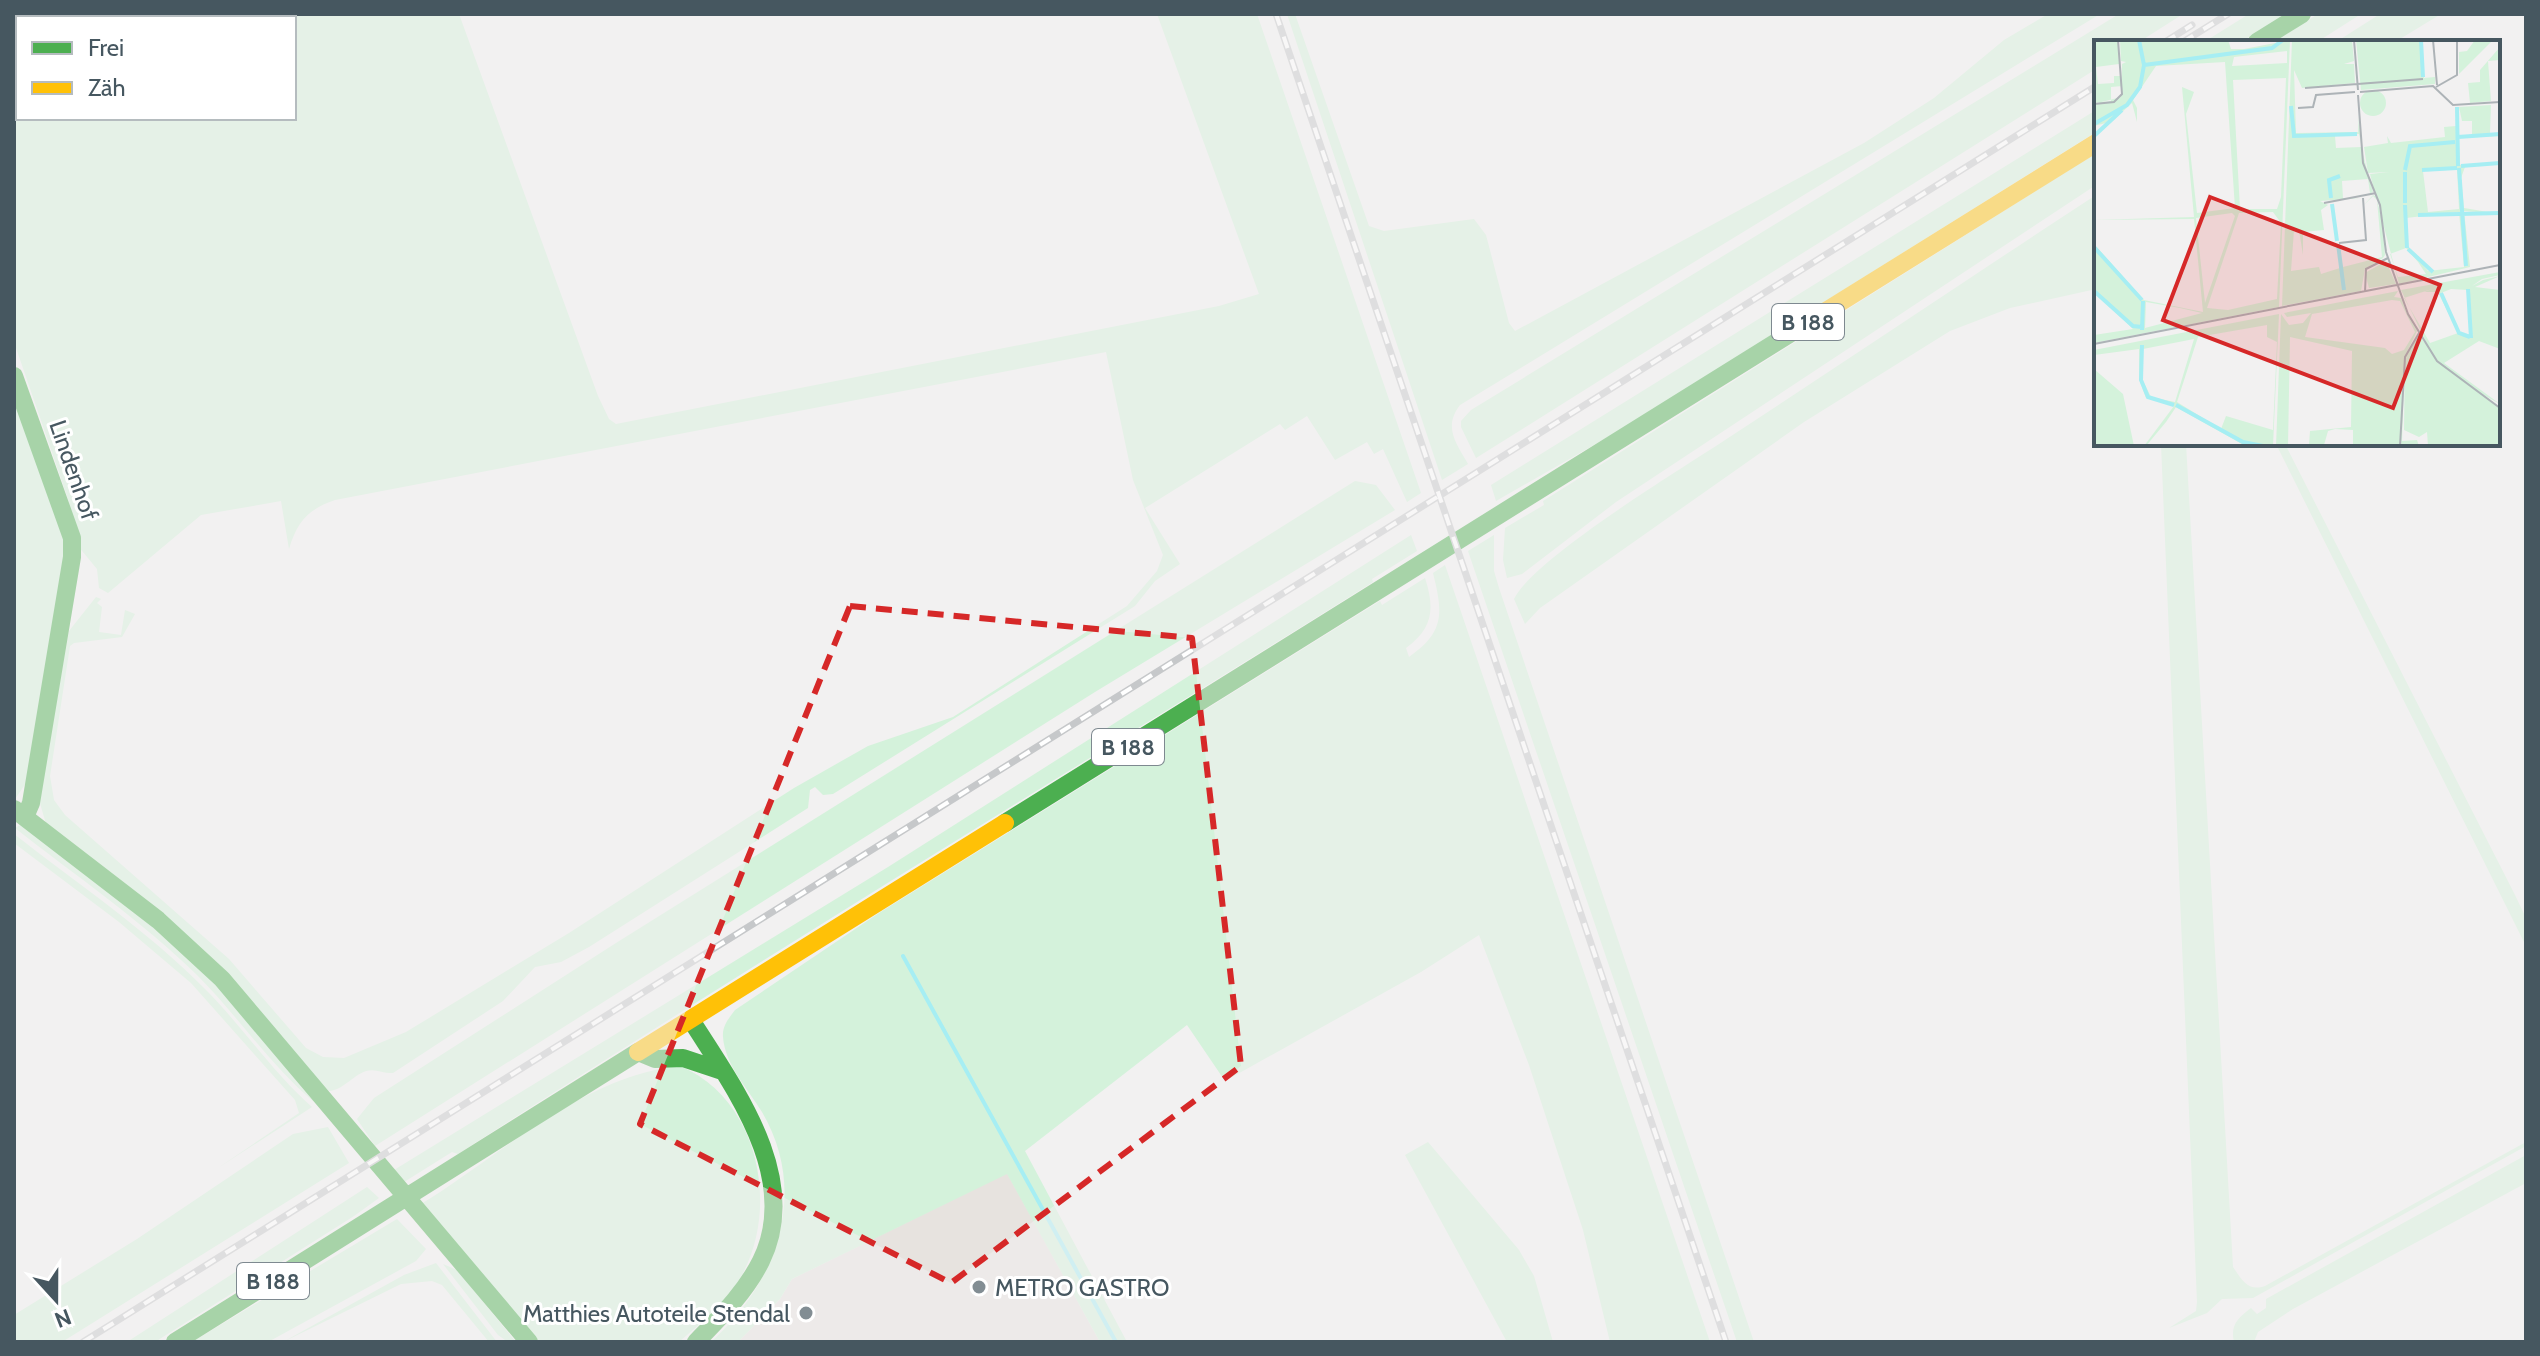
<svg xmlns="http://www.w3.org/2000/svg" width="2540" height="1356" viewBox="0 0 2540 1356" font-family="Cabin,sans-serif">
	<rect width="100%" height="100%" fill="#f2f1f1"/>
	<path fill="#e7e3df" d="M1007,1173L1100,1342H738L780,1299L792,1279Z"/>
	<path fill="#d4f2db" d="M14,14H254L243,18H18V97L14,99Z
		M290,14H459L598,396L609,419L616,424L1219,306L1259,294L1157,14H1257L1421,493L1407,502L1383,449L1374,454L1367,442L1335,460L1307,416L1285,430L1280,424L1145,508L1180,564L1155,581L1135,606L833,794L823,795L815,787L810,790L808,808L589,947L561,962L535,967L503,1001L393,1073C384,1074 376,1068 366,1071C352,1076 343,1090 329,1091L47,827L39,800L69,631L96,597L101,599L97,603L102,607L99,632L121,635L125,610L135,614L122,637L74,643L70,646L50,776L54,800L65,815L229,959L306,1048L323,1057L344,1058L406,1032L569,933L794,788L868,746L953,717L1127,606L1157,571L1163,555L1133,480L1106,352L335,500C308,509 297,522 289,549L281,501L201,515L108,593L99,588L97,569L78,546L68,499L14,342V111L18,110V118H294V18H279Z
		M1287,14H1295L1369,226L1384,231L1474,219L1486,235L1509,323L1515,331L1864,143L1934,98L2004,40L2048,14H2100L1460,405C1443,427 1456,443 1468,464L1442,480Z
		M2119,14H2183L2139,42H2096V69L1476,458L1461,427V421L1471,410Z
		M2249,14H2286L2241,42H2204Z
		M2318,14H2361L2317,42H2273Z
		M2380,14H2441L2395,42H2336Z
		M2096,110V132L1613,434L1496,501L1491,485Z
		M2096,153V185L1616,502L1522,574L1507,578L1503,560L1505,528L1544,505L1543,501Z
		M2096,195V289L2010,308L1950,331L1804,422L1540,608L1525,624L1514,599C1534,559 1673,474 1716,446C1843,363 1969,278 2096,195Z
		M14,395L67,548L26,783L15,799Z
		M2161,444H2186L2233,1267C2242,1280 2248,1292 2265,1286L2526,1142V1146L2253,1298L2222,1299L2207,1313L2169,1328L2196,1311L2197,1302Z
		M2276,444H2285L2514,893L2526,918V946Z
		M1355,481L1376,485L1395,510L1095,692L375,1146L357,1119L374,1098L616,943Z
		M1411,535L1417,551L1372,579L1373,582C1068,773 760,959 458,1154L452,1152L404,1182L394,1170L888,867Z
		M1494,535V571L1499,588L1754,1342H1737L1468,551Z
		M1445,565L1710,1342H1610L1583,1230L1529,1065L1479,935L1421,972L1225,1081L1187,1025L1025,1151L1127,1342H1100L1007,1174L792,1279L780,1299L738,1342H711C776,1283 810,1194 762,1112C748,1089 725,1065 723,1037C722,1026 729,1018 735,1010L879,913L1380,601L1382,605L1425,578C1435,609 1433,628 1406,648L1409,657C1445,632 1443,613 1433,573Z
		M22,824L165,934L206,973L314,1102C270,1065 238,1016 197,975C142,921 76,876 15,828Z
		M14,834C78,884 148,931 205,989C243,1027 272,1072 312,1107L218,1168L299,1113L295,1100L191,983L119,922L14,843Z
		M680,1066C758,1098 780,1205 742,1275C727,1303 702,1322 679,1342H540L421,1204C497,1158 584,1075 680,1066Z
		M328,1127L349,1163L62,1342H14V1315L137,1239L293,1134Z
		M1428,1142L1519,1250L1534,1276L1553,1342H1507L1405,1155Z
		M2526,1155V1183L2293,1309L2258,1332L2254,1342H2234C2230,1325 2238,1318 2251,1308L2257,1314L2266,1308V1299Z
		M367,1187L379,1198L354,1216L155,1342H127Z
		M397,1219L426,1249L416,1261L268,1342H192Z
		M436,1263L497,1342H489L442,1285L432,1281L401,1284L283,1342L404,1275Z
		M443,1264L457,1270L516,1342H508L498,1335Z"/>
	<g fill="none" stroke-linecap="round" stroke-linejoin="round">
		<path stroke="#a6eef3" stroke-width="4" d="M903,956L1116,1342"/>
		<path stroke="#4caf50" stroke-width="18" d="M2257,42L2302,14
			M14,376L72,538V557L31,803L25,817
			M14,809L158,920L222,979L529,1342
			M1005,823L1823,313
			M691,1020C734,1088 802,1178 761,1261C745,1293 720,1317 696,1342
			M638,1052L655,1059L683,1058L722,1071
			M175,1342L638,1052"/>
		<path stroke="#ffc107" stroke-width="18" d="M1823,313L2096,143
			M638,1052L1005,823"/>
		<g stroke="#c6c8ca" stroke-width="7">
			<path id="rail" d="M1276,14L1726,1342
				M2165,42L2192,25
				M2183,42L2228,14
				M83,1342L2096,86"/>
		</g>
		<use href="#rail" stroke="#fff" stroke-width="4" stroke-dasharray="12" stroke-linecap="butt"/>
	</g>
	<path d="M0 0H2540V1356H0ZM850,606L1192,638L1241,1066L951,1283L640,1124Z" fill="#f2f1f1" fill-opacity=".55" fill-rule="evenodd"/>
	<path fill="none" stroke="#d62828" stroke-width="6" stroke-dasharray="16 10" stroke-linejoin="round" d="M850,606L1192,638L1241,1066L951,1283L640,1124Z"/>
	<g fill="#828d93" stroke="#fff" stroke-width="3">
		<circle cx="979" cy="1287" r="8"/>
		<circle cx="806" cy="1313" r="8"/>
	</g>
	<g text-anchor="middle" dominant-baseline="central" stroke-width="6" stroke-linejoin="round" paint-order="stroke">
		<g fill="#fff" stroke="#7e8990" stroke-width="2">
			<rect x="1772" y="304" width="72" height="36" rx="6"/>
			<rect x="1092" y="729" width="72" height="36" rx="6"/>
			<rect x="237" y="1263" width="72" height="36" rx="6"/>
		</g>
		<g font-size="22" font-weight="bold" fill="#465760">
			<text x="1808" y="322">B 188</text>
			<text x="1128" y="747">B 188</text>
			<text x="273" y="1281">B 188</text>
		</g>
		<g font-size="24" fill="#465760" stroke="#fff">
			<text transform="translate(74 470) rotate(71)">Lindenhof</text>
		</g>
		<g font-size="24" fill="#465760" stroke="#fff" text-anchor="start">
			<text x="995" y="1287">METRO GASTRO</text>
			<text x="790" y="1313" text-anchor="end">Matthies Autoteile Stendal</text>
		</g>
	</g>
	<g transform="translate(2094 40)">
		<rect width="406" height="406" fill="#f2f1f1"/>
		<path d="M0,0H24L25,24L2,27L4,44L20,43V36H27L28,46L17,47V61L0,63ZM26,0H134L137,9H150L196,0L185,267L0,303V295L39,289L0,252V204L50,260L109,272L100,179L0,180L100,177L88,47L100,52L92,74L103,173L141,168L131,22L62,26L39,60L43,68V82L38,63L0,98L12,83L0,86V64L27,57L28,24L32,22L27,21ZM193,11V23L138,26L140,17ZM192,38L187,157L183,169H146L139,40ZM179,172L187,183L183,259L134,270L113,268L145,173ZM138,173L141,176L111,263L102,178ZM52,262L86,268L108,273L51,288ZM198,0H258L260,21L250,24H260L261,43L208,48L200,30L202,93L264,92L265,76L267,103L265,94L241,96L242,108L267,107L279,152L268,157L276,153L274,139L248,141L249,158H266L226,161L234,165L227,170L230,190L209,192V215L205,190H200L197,231L225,227L227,234L246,228L243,204L249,227L288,217L283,160L279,156L270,165L279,155L283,157L287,169L291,215L289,218L271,229L267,251L188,266ZM262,0H328L330,38L341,37V44L267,50ZM381,0H399L365,34V12L373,11ZM406,7V20L394,21L397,61L376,63L374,43L386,42V30ZM266 63a13 13 0 1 1 26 0a13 13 0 1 1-26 0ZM397,65L396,93L406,96L365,98L366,125L406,122L371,127L367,138L370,168L406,174L370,171L376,227L305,244L276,134L295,132L274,133L270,107L294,103L293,96L297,103L351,97L350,87L362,86L364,66V96L378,95V81H368L365,67ZM363,129L365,169L334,172L329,131ZM365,172L370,227L334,231L311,204L312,178ZM312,208L324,222L332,234L304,237L296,214ZM292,221L302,244L275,248L271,233ZM406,232V235L388,239L378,246L389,240L406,236L381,247L406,250V309L385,301L350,323L406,364L386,353L406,369V406H334L333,392L325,397L310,390L311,316L308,401L323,400L325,406H251L259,405V390L241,389L234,391L230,405L235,406H201L215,405L216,391L257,387L258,311L196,297L194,406H182L187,274L195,285L209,283L217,273L193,277L190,273L304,251L300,257L307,258L313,274L323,291L311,316L325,295L336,310L307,250ZM338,249L330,252H344L364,293L336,303L310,258ZM357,249L374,250L377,297L365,292L347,253ZM298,260L306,261L321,292L310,310L298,314L291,308L211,297L218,274ZM185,274L179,406L148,404L82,367L72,382L52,406H50L80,366L52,358L45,339V309L0,315V310ZM173,285V297L183,302L179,390L132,376L127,389L83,362L104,297ZM100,299L81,362L57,357L48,339L49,309ZM0,329L29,354L40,406L0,404Z" fill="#d4f2db" fill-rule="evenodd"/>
		<path fill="none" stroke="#a6eef3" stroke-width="4" d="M327,0L329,37M50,25L178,8L189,0M197,66L200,96L263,94M363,67L364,126M0,84L33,65L46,47L50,25L45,0M0,96L28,70M364,97L406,94M367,126L406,123M365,128L372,226M311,130L316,106L361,102M328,130L363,128M311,132V163M237,158L235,140L246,136M238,164L243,201M311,165L313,208M324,175L406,173M244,204L250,250M0,207L48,260M314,209L339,232M374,249L377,298M0,251L39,286L48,287M347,253L365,293L376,297M48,290L49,261M48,305L47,340L54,357L80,365M82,365L149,402L169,406"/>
		<path fill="none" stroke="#adb3b7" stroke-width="2" d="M260,0L264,50M339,0L343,45M342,47L363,35V0M211,48L329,39M266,52L339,46L359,65L406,62M264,55L269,123L286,165L292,212L314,274L343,321L406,368M0,64L20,62L28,54L24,0M204,68L219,67L222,55L261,52M230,163L282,153M245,203L272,200L269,158M277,250L406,225M271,252L272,229L294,218M0,304L277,250M306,406L311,317L325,293"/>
		<path fill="#d62828" fill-opacity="0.15" stroke="#d62828" stroke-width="4" d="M116,157L346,245L299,368L69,280Z"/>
		<rect width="406" height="406" fill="none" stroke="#465760" stroke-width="4"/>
	</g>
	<rect width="2540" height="1356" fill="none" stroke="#465760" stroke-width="32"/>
	<rect x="16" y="16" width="280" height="104" fill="#ffffff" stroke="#b5bcbf" stroke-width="2"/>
	<rect x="32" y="42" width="40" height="12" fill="#4caf50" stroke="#b5bcbf" stroke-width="2"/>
	<text x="88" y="56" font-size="24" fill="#465760">Frei</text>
	<rect x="32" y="82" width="40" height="12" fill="#ffc107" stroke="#b5bcbf" stroke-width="2"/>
	<text x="88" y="96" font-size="24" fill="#465760">Zäh</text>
	<g transform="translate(56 1300) rotate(159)" stroke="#ffffff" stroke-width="6" paint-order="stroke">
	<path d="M0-6L14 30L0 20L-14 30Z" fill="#465760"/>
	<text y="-12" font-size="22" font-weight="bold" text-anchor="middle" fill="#465760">N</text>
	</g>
</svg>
